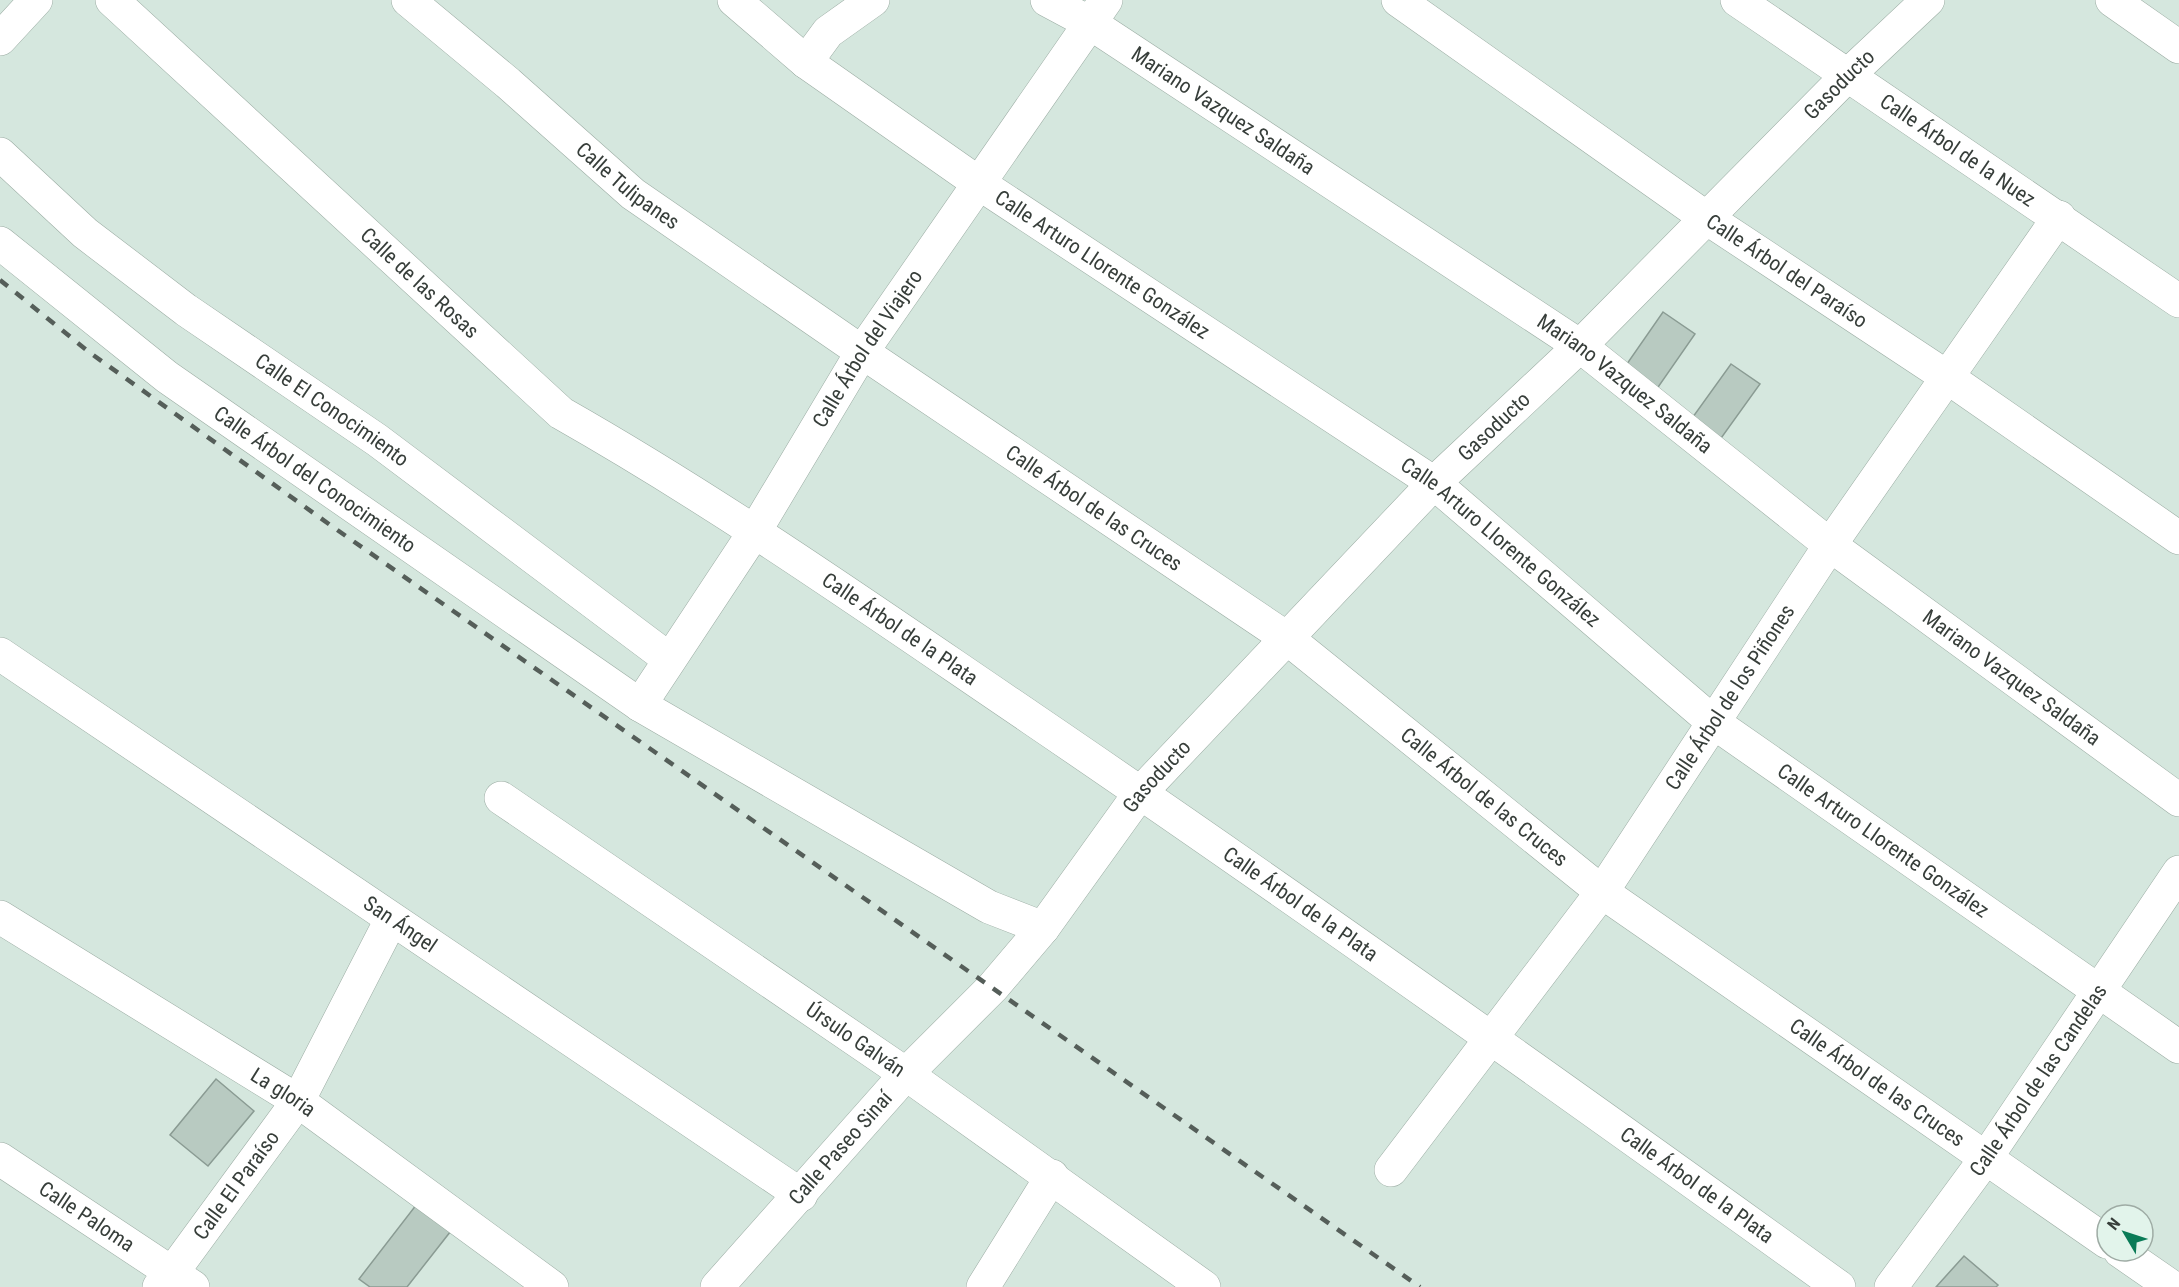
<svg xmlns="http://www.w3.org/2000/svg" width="2179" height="1287" viewBox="0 0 2179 1287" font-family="'Roboto Condensed',sans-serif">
	<rect width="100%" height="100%" fill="#d5e7de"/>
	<path fill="#b8cac1" stroke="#8a9b93" stroke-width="1.5" d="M1663,312L1695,334L1654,393L1622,371Z
		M1731,364L1760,384L1719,441L1690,421Z
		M216,1079L254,1111L208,1166L170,1135Z
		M420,1200L454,1227L407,1287H370L359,1279Z
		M1964,1256L1998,1285L1996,1287H1936Z"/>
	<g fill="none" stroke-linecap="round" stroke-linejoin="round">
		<g stroke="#9baca3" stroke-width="34">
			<g id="minor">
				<path id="s1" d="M112,0L561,413C723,505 876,613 1031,718C1303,903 1571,1094 1839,1287"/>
				<path id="s2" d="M408,0L508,83L633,194L862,352L1288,639L1602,892L2107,1242"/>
				<path id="s3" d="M1398,0L1705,217L1947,377L2179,538"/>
				<path id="s4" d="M1737,0L2179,301"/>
				<path d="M2112,0L2179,47"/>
				<path d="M0,39L36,0"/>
				<path id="s5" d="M0,154L85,233L186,310L377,440L669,659"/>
				<path id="s6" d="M0,243L167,377L640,705L989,907L1043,928"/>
				<path id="s7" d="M0,654L801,1195"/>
				<path id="s8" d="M640,705L755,531L862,352L1106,0"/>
				<path id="s9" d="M501,798L906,1074L1204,1287"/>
				<path id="s10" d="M0,917L298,1101L552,1287"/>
				<path id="s11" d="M0,1159L193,1287"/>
				<path id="s12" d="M1391,1170L1602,892L1830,545L2059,217"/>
				<path d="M2120,1251L2172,1287"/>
				<path id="s13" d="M159,1287L172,1273L298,1101L391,920"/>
				<path id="s14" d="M717,1287L906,1074L993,987L1043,928L1140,793L1434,483L1580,346L1847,76L1928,0"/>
				<path d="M983,1287L1052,1176"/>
				<path id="s15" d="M1891,1287L1986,1158L2179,872"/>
			</g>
		</g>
		<g stroke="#9baca3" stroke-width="34">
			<g id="tertiary">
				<path id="s16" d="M734,0L806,62L980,184L1434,483L1713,722L2179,1047"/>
				<path id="s17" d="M1047,0L1090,23L1580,346L1830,545L2179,800"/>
				<path d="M806,62L828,32L873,0"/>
			</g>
		</g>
		<use href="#minor" stroke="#fff" stroke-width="33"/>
		<use href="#tertiary" stroke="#fff" stroke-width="33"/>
		<path stroke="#555e59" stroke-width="4.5" stroke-dasharray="10 10" stroke-linecap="butt" d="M0,280L89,352L333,527L1420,1287"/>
	</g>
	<g text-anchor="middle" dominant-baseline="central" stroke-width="4.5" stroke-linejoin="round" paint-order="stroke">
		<g font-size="21" fill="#373e3a" stroke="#e2f4eb">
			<text stroke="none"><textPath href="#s14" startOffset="1647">Gasoducto</textPath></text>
			<text stroke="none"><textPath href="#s17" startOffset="208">Mariano Vazquez Saldaña</textPath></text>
			<text stroke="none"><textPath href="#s4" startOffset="267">Calle Árbol de la Nuez</textPath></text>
			<text stroke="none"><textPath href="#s2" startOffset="288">Calle Tulipanes</textPath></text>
			<text stroke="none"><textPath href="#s16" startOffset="454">Calle Arturo Llorente González</textPath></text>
			<text stroke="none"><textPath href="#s3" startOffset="474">Calle Árbol del Paraíso</textPath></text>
			<text stroke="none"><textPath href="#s1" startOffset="418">Calle de las Rosas</textPath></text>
			<text stroke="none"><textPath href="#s8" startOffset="423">Calle Árbol del Viajero</textPath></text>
			<text stroke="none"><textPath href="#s17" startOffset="694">Mariano Vazquez Saldaña</textPath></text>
			<text stroke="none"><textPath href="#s5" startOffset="420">Calle El Conocimiento</textPath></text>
			<text stroke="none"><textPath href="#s14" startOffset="1161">Gasoducto</textPath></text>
			<text stroke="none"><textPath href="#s6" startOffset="394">Calle Árbol del Conocimiento</textPath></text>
			<text stroke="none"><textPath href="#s2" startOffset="855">Calle Árbol de las Cruces</textPath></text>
			<text stroke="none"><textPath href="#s16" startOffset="940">Calle Arturo Llorente González</textPath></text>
			<text stroke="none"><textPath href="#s1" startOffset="1012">Calle Árbol de la Plata</textPath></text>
			<text stroke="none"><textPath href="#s17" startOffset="1180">Mariano Vazquez Saldaña</textPath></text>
			<text stroke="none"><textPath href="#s12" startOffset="582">Calle Árbol de los Piñones</textPath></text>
			<text stroke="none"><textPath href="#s14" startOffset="675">Gasoducto</textPath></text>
			<text stroke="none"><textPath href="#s2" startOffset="1341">Calle Árbol de las Cruces</textPath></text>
			<text stroke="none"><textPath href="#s16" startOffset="1426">Calle Arturo Llorente González</textPath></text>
			<text stroke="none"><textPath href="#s1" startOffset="1498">Calle Árbol de la Plata</textPath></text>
			<text stroke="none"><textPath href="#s7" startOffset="483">San Ángel</textPath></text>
			<text stroke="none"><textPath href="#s9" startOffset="429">Úrsulo Galván</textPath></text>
			<text stroke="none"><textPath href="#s15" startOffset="254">Calle Árbol de las Candelas</textPath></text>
			<text stroke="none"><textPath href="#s2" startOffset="1827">Calle Árbol de las Cruces</textPath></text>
			<text stroke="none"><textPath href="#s10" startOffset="333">La gloria</textPath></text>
			<text stroke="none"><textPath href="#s14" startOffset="186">Calle Paseo Sinaí</textPath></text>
			<text stroke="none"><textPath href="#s13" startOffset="128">Calle El Paraíso</textPath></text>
			<text stroke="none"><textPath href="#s1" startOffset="1984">Calle Árbol de la Plata</textPath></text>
			<text stroke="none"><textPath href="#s11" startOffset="104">Calle Paloma</textPath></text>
		</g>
	</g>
	<g transform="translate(2125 1233) rotate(309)"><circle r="28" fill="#e2f4eb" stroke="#9eaba4" stroke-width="1.5"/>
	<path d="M0-4.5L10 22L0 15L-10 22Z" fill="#0a7b57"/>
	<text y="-9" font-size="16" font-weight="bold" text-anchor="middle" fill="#373e3a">N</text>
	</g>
</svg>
